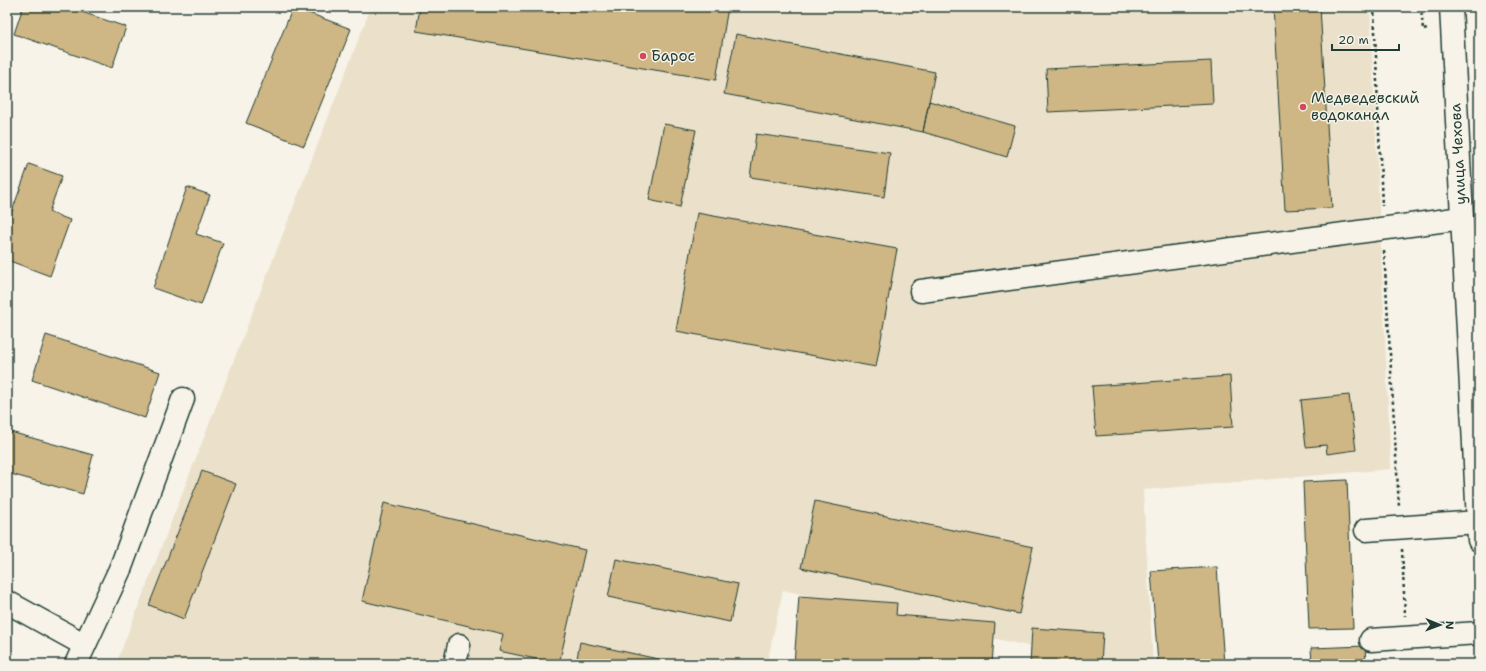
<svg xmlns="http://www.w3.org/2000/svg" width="1486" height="671" viewBox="0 0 1486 671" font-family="'Shantell Sans',sans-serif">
	<rect width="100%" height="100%" fill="#f7f3e8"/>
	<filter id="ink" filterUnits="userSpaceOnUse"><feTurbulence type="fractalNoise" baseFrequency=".025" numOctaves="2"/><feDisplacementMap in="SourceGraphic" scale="8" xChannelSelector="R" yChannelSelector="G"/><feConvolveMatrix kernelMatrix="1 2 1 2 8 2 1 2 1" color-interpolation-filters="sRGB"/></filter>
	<g filter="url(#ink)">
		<path fill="#ebe1ca" d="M371,7H1370L1391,469L1143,490L1153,664H1106L783,590L767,664H116Z"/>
		<path fill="#ceb685" stroke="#1f3d34" d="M23,7H67L126,27L112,68L14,34Z
			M293,7L351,29L304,146L246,123Z
			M420,7H728L716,80L416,31Z
			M1273,7H1320L1332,208L1285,210Z
			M736,34L935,72L923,132L724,94Z
			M1211,61L1213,104L1048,112L1046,69Z
			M929,101L1015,126L1007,157L923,132Z
			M664,124L696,130L680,207L649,200Z
			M756,134L890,153L884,197L750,177Z
			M29,164L62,176L49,212L70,220L50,276L7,260V225Z
			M187,187L210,195L196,234L223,243L201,305L153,288Z
			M697,213L897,249L876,367L676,331Z
			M46,335L160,372L145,418L32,380Z
			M1230,376L1233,427L1096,436L1092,386Z
			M1349,395L1356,450L1327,454L1326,445L1306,447L1301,400Z
			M7,431L93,455L83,494L7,473Z
			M202,471L236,484L184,619L149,605Z
			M1347,480L1353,628L1309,629L1303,482Z
			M815,501L1033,547L1019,614L801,568Z
			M384,503L585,550L559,664L499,651L503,634L362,601Z
			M616,559L738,584L730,622L608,597Z
			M1217,567L1224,664H1158L1151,571Z
			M799,596L897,603L896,615L995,623L992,664H794Z
			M1032,628L1103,633L1101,664H1030Z
			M580,642L667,661L666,664H576Z
			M1365,646L1366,664H1312L1311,648Z"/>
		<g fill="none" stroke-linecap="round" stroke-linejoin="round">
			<g stroke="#1f3d34" stroke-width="25">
				<path id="minor" d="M921,291L1462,218
					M1366,530L1478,522
					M7,602L85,645
					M1371,640L1479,633
					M76,664L121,567L183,399
					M455,664L459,645"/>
			</g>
			<g stroke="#1f3d34" stroke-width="25">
				<path id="major" d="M1451,7L1479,540"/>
			</g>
			<path stroke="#1f3d34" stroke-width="2.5" stroke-dasharray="3 3" stroke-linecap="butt" d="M1374,7L1382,206
				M1421,7L1423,30L1429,29
				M1384,251L1399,506
				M1402,549L1405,616"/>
			<use href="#minor" stroke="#f7f3e8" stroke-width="22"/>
			<use href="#major" stroke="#f7f3e8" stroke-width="22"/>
		</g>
	</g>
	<g fill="#d1495b" stroke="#f7f3e8" stroke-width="1.5">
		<circle cx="643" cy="56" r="4"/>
		<circle cx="1303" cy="107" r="4"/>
	</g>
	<g text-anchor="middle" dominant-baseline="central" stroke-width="3" stroke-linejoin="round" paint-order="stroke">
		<g font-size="15" fill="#1f3d34" stroke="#f7f3e8" text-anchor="start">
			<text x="651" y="56">Барос</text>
			<text x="1311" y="98">Медведевский<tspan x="1311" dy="17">водоканал</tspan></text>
		</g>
		<g font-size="15" fill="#1f3d34" stroke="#f7f3e8">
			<text transform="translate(1458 154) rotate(-93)">улица Чехова</text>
		</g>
	</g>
	<rect width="1486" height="671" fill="none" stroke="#f7f3e8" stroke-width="24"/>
	<rect x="12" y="12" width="1462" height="647" fill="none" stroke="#1f3d34" stroke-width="1.5" filter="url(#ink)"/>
	<g transform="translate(1440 625) rotate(91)" stroke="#f7f3e8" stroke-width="3" paint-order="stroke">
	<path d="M0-3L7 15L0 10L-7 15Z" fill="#1f3d34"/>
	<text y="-6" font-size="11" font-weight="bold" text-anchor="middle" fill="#1f3d34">N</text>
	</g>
	<path d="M1332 44v6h67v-6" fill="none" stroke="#1f3d34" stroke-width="2"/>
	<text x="1338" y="44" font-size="12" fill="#1f3d34" stroke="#f7f3e8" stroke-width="3" paint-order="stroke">20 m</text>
</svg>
